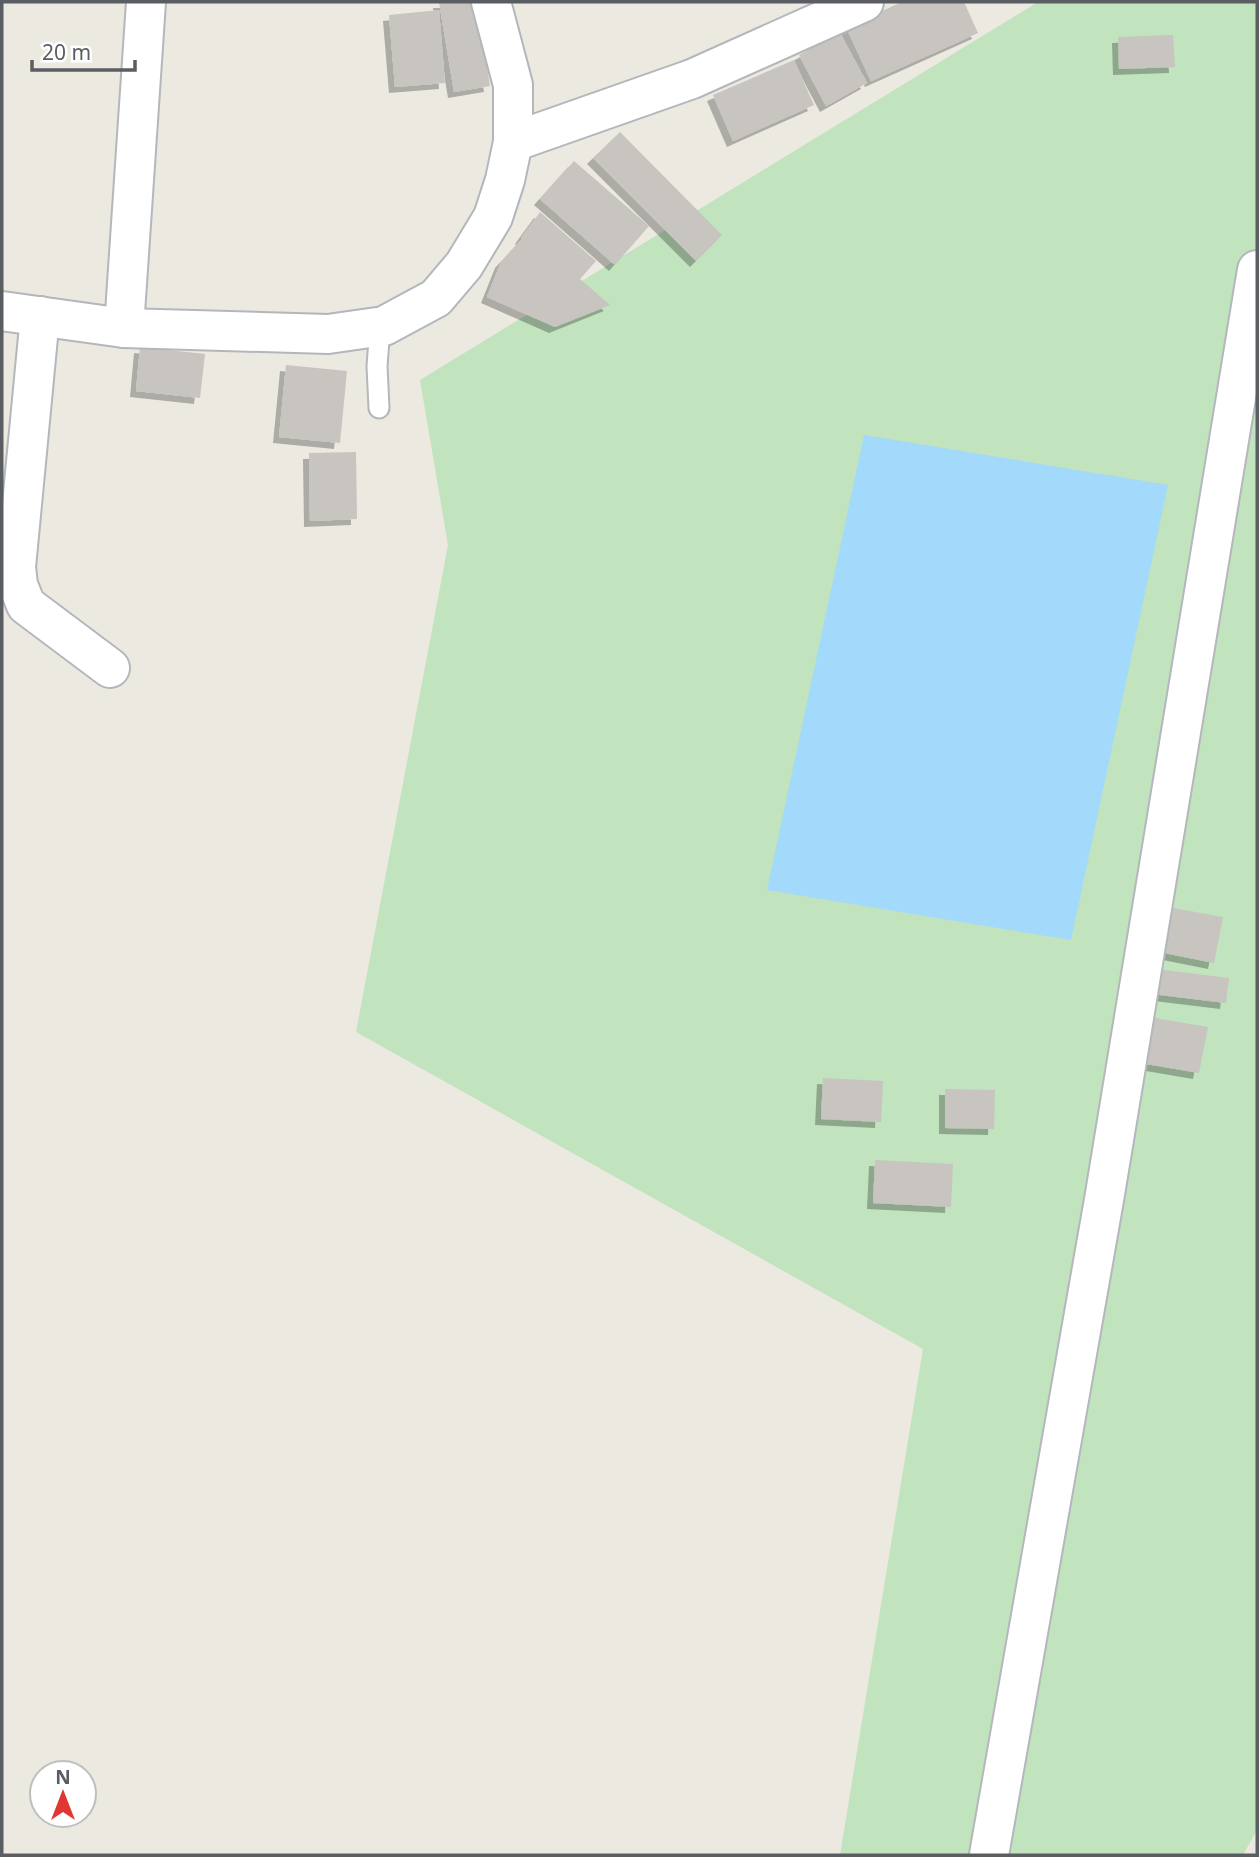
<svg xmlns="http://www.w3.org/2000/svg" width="1259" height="1857" viewBox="0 0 1259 1857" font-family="'Noto Sans',sans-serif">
	<defs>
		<filter id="shadow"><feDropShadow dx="-6" dy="6" stdDeviation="0" flood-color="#0004"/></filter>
	</defs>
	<rect width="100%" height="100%" fill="#ece9e1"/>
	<path fill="#c1e3be" d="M1038,2H1257V1830L1243,1855H840L923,1349L356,1032L448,545L420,380Z"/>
	<path fill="#a3d9fb" d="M864,435L1168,485L1071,940L767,890Z"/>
	<path fill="#c8c4bf" filter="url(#shadow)" d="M439,2H477L490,86L454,92Z
		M902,2H964L978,33L871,81L846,27Z
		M439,10L445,83L395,87L389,15Z
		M840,33L867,83L826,106L799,55Z
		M1173,35L1175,67L1119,69L1118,37Z
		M794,60L814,105L733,141L713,95Z
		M620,132L722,235L696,261L593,158Z
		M574,161L649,226L615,265L540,199Z
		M540,212L596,261L580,279L610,305L555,327L487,297L501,262L522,239L521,238Z
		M140,347L205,354L200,398L136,391Z
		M286,365L347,371L340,443L279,437Z
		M356,452L357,519L310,521L309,453Z
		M1168,907L1223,917L1214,963L1159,952Z
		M1156,969L1229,978L1226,1003L1152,994Z
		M1155,1018L1208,1027L1199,1073L1146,1064Z
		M823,1078L883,1081L881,1122L821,1119Z
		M945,1089L995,1090L994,1129L945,1128Z
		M875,1160L953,1164L951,1207L873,1203Z"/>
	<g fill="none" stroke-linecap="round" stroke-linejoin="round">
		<g stroke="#b4b7bb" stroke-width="23">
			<path id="lane" d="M379,408L377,366L380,327"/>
		</g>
		<g stroke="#b4b7bb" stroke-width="42">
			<path id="street" d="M40,316L16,567L18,585L26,605L110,668
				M124,328L146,2
				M989,1855L1105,1194L1257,270"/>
		</g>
		<g stroke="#b3b7bb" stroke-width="42">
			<path id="secondary" d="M513,142L692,79L864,2
				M2,311L124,328L328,334L384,326L436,298L464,265L493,217L505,180L513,142V85L491,2"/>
		</g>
		<use href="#lane" stroke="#fff" stroke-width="19"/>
		<use href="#street" stroke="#fff" stroke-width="38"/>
		<use href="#secondary" stroke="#fff" stroke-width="38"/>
	</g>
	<rect width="1259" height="1857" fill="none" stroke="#5a5e62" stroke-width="7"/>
	<g transform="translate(63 1794)"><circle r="33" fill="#ffffff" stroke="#bdbfc0" stroke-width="2"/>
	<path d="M0-5L12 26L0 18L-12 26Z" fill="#e03733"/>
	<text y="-10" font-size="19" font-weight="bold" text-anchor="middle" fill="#5a5e62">N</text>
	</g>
	<path d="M32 60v10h103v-10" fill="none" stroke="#5a5e62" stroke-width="3.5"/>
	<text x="42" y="60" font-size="21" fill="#5a5e62" stroke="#ffffff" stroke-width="5" paint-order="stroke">20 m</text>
</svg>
